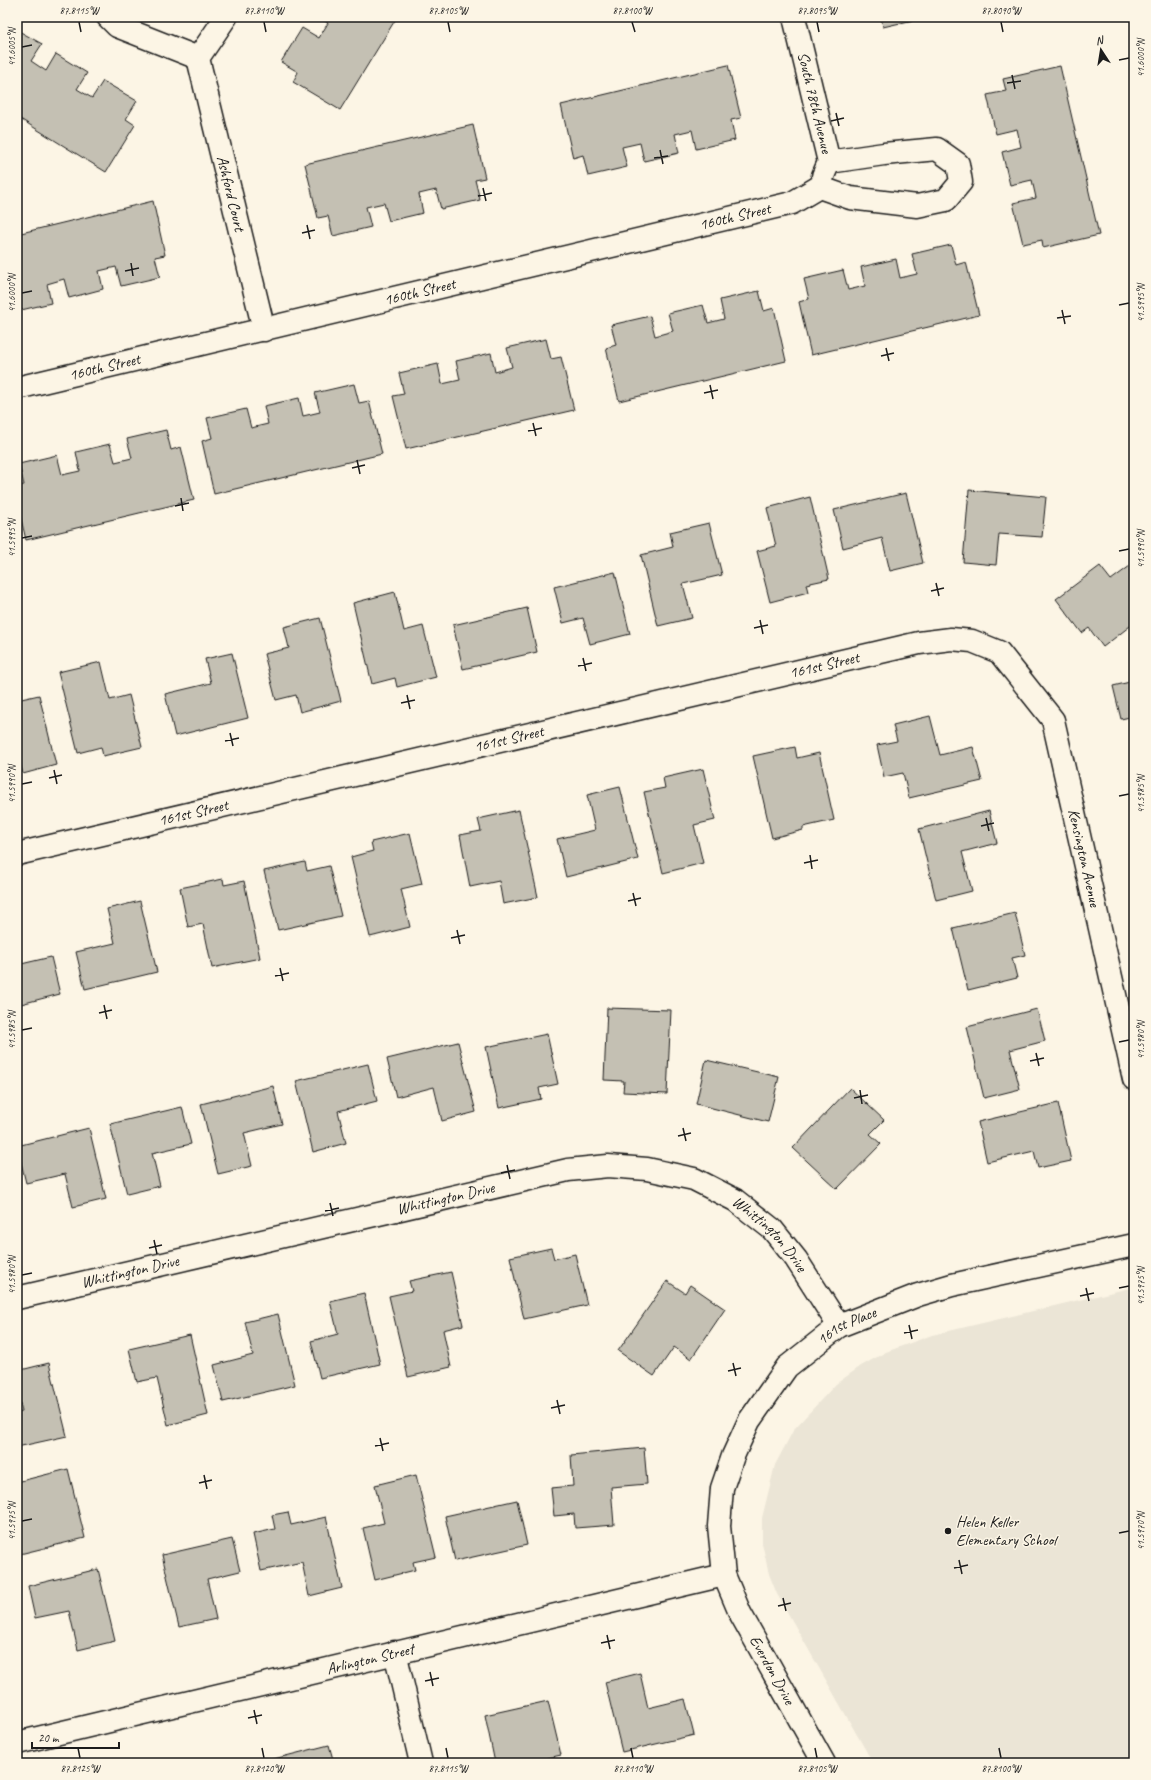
<svg xmlns="http://www.w3.org/2000/svg" width="1151" height="1780" viewBox="0 0 1151 1780" font-family="Caveat,sans-serif">
	<rect width="100%" height="100%" fill="#fcf5e5"/>
	<filter id="ink" filterUnits="userSpaceOnUse"><feTurbulence type="fractalNoise" baseFrequency=".025" numOctaves="2"/><feDisplacementMap in="SourceGraphic" scale="8" xChannelSelector="R" yChannelSelector="G"/><feConvolveMatrix kernelMatrix="1 2 1 2 8 2 1 2 1" color-interpolation-filters="sRGB"/></filter>
	<g filter="url(#ink)">
		<path fill="#ebe5d6" d="M1134,1287V1763H873L777,1594L769,1574L762,1543V1518L775,1465L794,1429L836,1384L861,1366L886,1352L932,1335Z"/>
		<path fill="#c4c0b3" stroke="#1c1c1c" d="M318,17H397L340,110L293,82L298,72L281,62L302,28L319,38L328,23Z
			M881,17H922V18L883,27Z
			M17,30L42,44L31,61L46,71L56,54L87,73L77,89L92,98L103,81L137,101L126,119L135,125L106,172L17,117Z
			M728,65L741,118L731,120L735,140L696,149L692,130L675,134L679,153L644,161L640,143L622,147L627,167L588,176L583,155L573,158L561,105Z
			M1060,66L1099,235L1043,248L1042,240L1023,244L1013,203L1036,198L1032,180L1010,185L1002,152L1021,147L1017,129L996,134L987,95L1006,91L1003,79Z
			M473,125L485,178L475,180L480,200L441,209L436,190L419,194L423,213L389,221L384,203L366,207L371,227L333,236L328,216L318,218L305,164Z
			M153,201L165,255L155,257L160,277L121,286L116,267L99,271L103,289L69,298L64,279L47,284L51,303L17,311V234Z
			M951,245L956,265L966,262L979,315L811,355L799,302L809,299L804,279L843,270L848,290L865,286L861,267L896,259L900,278L917,274L912,254Z
			M759,291L764,311L774,308L786,361L619,401L606,348L616,345L611,325L650,316L655,336L673,331L668,313L703,305L708,323L724,319L720,300Z
			M546,339L551,359L561,357L574,410L406,449L393,396L404,394L399,373L438,364L442,384L460,380L456,361L491,353L495,372L512,367L507,348Z
			M354,384L359,403L369,401L382,454L214,494L202,441L212,438L207,418L246,409L251,428L268,424L264,406L299,398L303,416L320,412L315,393Z
			M166,430L171,450L181,447L194,500L26,540L17,502V486L24,485L19,464L57,455L62,475L80,471L76,452L110,444L115,462L132,458L127,439Z
			M969,490L1046,497L1042,537L999,534L996,565L963,562Z
			M906,493L923,563L890,571L882,538L843,548L834,510Z
			M810,497L829,579L806,584L808,592L770,602L757,551L776,546L767,508Z
			M709,523L722,575L683,584L692,618L658,626L641,555L673,547L670,532Z
			M1134,563V623L1103,647L1089,628L1082,633L1056,599L1100,566L1111,580Z
			M615,572L630,634L590,644L583,618L563,623L554,587Z
			M395,592L404,631L423,626L436,677L397,687L395,678L372,684L353,603Z
			M527,608L537,652L463,669L453,625Z
			M320,618L341,701L300,712L296,695L276,700L264,654L289,648L284,627Z
			M232,653L248,718L175,736L165,694L211,683L205,659Z
			M101,662L110,700L129,695L142,747L103,756L101,747L78,753L58,672Z
			M1134,681V716L1121,719L1113,686Z
			M39,695L56,765L23,774L17,750V700Z
			M930,716L940,755L973,747L982,781L909,798L903,773L884,777L877,745L897,741L893,725Z
			M795,747L797,758L819,753L834,820L803,827V830L772,838L753,756Z
			M703,769L715,820L694,825L703,863L663,873L644,792L665,788L663,778Z
			M620,787L638,859L566,877L557,839L595,830L587,795Z
			M519,810L538,897L503,904L499,881L470,887L460,835L481,831L478,819Z
			M989,811L997,843L962,852L972,891L936,900L919,829Z
			M410,833L422,884L401,889L410,927L370,937L351,857L373,851L371,842Z
			M305,862L307,871L329,866L341,916L278,930L264,871Z
			M223,879L224,885L244,881L260,958L212,968L203,924L188,927L180,888Z
			M140,901L157,972L85,989L76,952L115,943L107,909Z
			M1015,913L1025,955L1012,958L1017,978L968,990L953,928Z
			M51,957L60,994L17,1005V965Z
			M607,1008L671,1010L667,1094L623,1092L624,1081L604,1080Z
			M1037,1009L1045,1041L1010,1050L1020,1089L984,1098L967,1027Z
			M547,1034L558,1084L539,1088L541,1099L499,1108L486,1047Z
			M458,1042L476,1112L442,1121L434,1087L396,1097L387,1059Z
			M706,1060L779,1077L768,1122L696,1104Z
			M368,1064L377,1101L338,1111L346,1143L313,1152L296,1081Z
			M273,1086L282,1124L244,1133L252,1166L218,1174L201,1104Z
			M850,1088L884,1120L870,1134L881,1144L837,1189L793,1148Z
			M1058,1103L1071,1161L1038,1168L1034,1151L987,1162L978,1122Z
			M182,1107L191,1144L152,1153L160,1186L127,1194L110,1124Z
			M89,1128L106,1199L73,1207L65,1174L26,1183L17,1146Z
			M551,1248L554,1259L575,1254L587,1305L524,1319L510,1257Z
			M451,1272L463,1325L443,1330L451,1367L408,1377L389,1296L412,1291L409,1281Z
			M667,1281L685,1293L690,1285L725,1309L691,1359L674,1347L654,1376L618,1351Z
			M364,1293L380,1364L320,1378L311,1341L338,1334L330,1301Z
			M278,1314L295,1385L223,1402L214,1365L253,1355L245,1322Z
			M190,1335L208,1415L168,1425L157,1378L137,1382L129,1349Z
			M49,1363L67,1436L17,1447V1413L22,1412L17,1391V1371Z
			M644,1448L647,1484L611,1487L614,1525L575,1528L574,1514L554,1516L551,1488L573,1486L571,1455Z
			M68,1469L85,1538L20,1554L17,1543V1482Z
			M416,1475L436,1557L413,1562L415,1570L375,1580L363,1528L384,1523L375,1485Z
			M517,1500L527,1545L455,1561L445,1516Z
			M288,1512L291,1525L326,1517L342,1588L309,1596L302,1562L261,1571L253,1534L275,1529L272,1515Z
			M232,1539L240,1571L207,1579L216,1619L179,1627L162,1555Z
			M98,1569L115,1641L78,1650L69,1611L35,1618L28,1586Z
			M640,1673L648,1708L685,1699L694,1735L622,1752L605,1682Z
			M548,1701L561,1755L526,1763H495L485,1715Z
			M329,1745L334,1763H258Z"/>
		<g fill="none" stroke-linecap="round" stroke-linejoin="round">
			<g stroke="#1c1c1c" stroke-width="25">
				<g id="minor">
					<path d="M108,17L117,26L198,58"/>
					<path id="s1" d="M226,17L198,58L264,330"/>
					<path id="s2" d="M794,17L829,162L823,176"/>
					<path d="M819,187L850,198L917,206L946,200L961,182L958,164L937,149L884,154L829,162"/>
					<path id="s3" d="M17,388L792,203L819,187"/>
					<path id="s4" d="M17,854L919,643L951,639L972,641L999,652L1053,720L1134,1079"/>
					<path id="s5" d="M17,1298L568,1170L608,1166L647,1169L694,1179L735,1200L772,1229L796,1259L839,1326"/>
					<path d="M395,1652L421,1763"/>
					<path id="s6" d="M17,1743L724,1575"/>
					<path id="s7" d="M824,1763L740,1613L724,1575L719,1526L722,1488L733,1456L749,1421L787,1367L839,1326L918,1295L952,1285L1134,1245"/>
				</g>
			</g>
			<use href="#minor" stroke="#fcf5e5" stroke-width="22"/>
		</g>
	</g>
	<path fill="none" stroke="#1c1c1c" stroke-width="1.5" d="M79,22L81,32M264,22L266,32M448,22L450,32M632,22L635,32M817,22L819,32M1001,22L1003,32M22,47L32,45M1119,60L1129,58M1012,75L1015,89M1007,83L1021,81M836,113L839,126M831,121L844,118M660,150L663,164M654,158L668,156M483,188L486,201M478,196L492,193M307,225L310,239M302,233L315,230M131,263L133,276M125,271L139,268M22,293L32,291M1119,305L1129,303M1062,310L1065,324M1057,318L1071,316M886,348L889,361M881,356L894,353M710,385L713,399M704,393L718,390M533,423L536,436M528,431L542,428M357,460L360,474M352,468L365,465M181,498L183,511M175,506L189,503M22,538L32,536M1119,551L1129,549M936,583L939,596M931,591L944,588M760,620L763,634M754,628L768,625M583,658L586,671M578,666L592,663M407,695L410,709M401,703L415,700M230,733L233,746M225,741L239,738M54,770L57,784M49,778L62,775M22,784L32,782M1119,796L1129,794M986,818L989,831M981,826L994,823M810,855L812,869M804,863L818,860M633,893L636,906M628,901L641,898M457,930L460,944M451,938L465,935M280,968L283,981M275,976L289,973M104,1005L107,1019M99,1013L112,1010M22,1030L32,1028M1119,1042L1129,1040M1036,1053L1039,1066M1030,1061L1044,1058M860,1090L862,1104M854,1098L868,1095M683,1128L686,1141M678,1136L691,1133M507,1165L510,1179M501,1173L515,1170M330,1203L333,1216M325,1211L339,1208M154,1240L157,1254M149,1248L162,1245M22,1275L32,1273M1086,1288L1089,1301M1119,1288L1129,1286M1080,1296L1094,1293M909,1325L912,1339M904,1333L918,1330M733,1363L736,1376M728,1371L741,1368M557,1400L560,1414M551,1408L565,1405M380,1438L383,1451M375,1446L389,1443M204,1475L207,1489M199,1483L212,1480M22,1521L32,1519M1119,1533L1129,1531M959,1560L962,1574M954,1568L968,1565M783,1598L786,1611M778,1606L791,1603M607,1635L610,1649M601,1643L615,1640M430,1672L433,1686M425,1681L439,1678M254,1710L257,1724M248,1718L262,1715M78,1748L80,1758M262,1748L264,1758M446,1748L448,1758M631,1748L633,1758M815,1748L817,1758M999,1748L1001,1758"/>
	<circle fill="#1c1c1c" stroke="#fcf5e5" stroke-width="1.5" cx="948" cy="1531" r="4"/>
	<g text-anchor="middle" dominant-baseline="central" stroke-width="3" stroke-linejoin="round" paint-order="stroke">
		<g font-size="16" fill="#1c1c1c" stroke="#fcf5e5">
			<text stroke="none"><textPath href="#s2" startOffset="88">South 78th Avenue</textPath></text>
			<text stroke="none"><textPath href="#s1" startOffset="189">Ashford Court</textPath></text>
			<text stroke="none"><textPath href="#s3" startOffset="738">160th Street</textPath></text>
			<text stroke="none"><textPath href="#s3" startOffset="414">160th Street</textPath></text>
			<text stroke="none"><textPath href="#s3" startOffset="90">160th Street</textPath></text>
			<text stroke="none"><textPath href="#s4" startOffset="829">161st Street</textPath></text>
			<text stroke="none"><textPath href="#s4" startOffset="505">161st Street</textPath></text>
			<text stroke="none"><textPath href="#s4" startOffset="181">161st Street</textPath></text>
			<text stroke="none"><textPath href="#s4" startOffset="1237">Kensington Avenue</textPath></text>
			<text stroke="none"><textPath href="#s5" startOffset="440">Whittington Drive</textPath></text>
			<text stroke="none"><textPath href="#s5" startOffset="788">Whittington Drive</textPath></text>
			<text stroke="none"><textPath href="#s5" startOffset="116">Whittington Drive</textPath></text>
			<text stroke="none"><textPath href="#s7" startOffset="512">161st Place</textPath></text>
			<text stroke="none"><textPath href="#s6" startOffset="363">Arlington Street</textPath></text>
			<text transform="translate(772 1670) rotate(61)">Everdon Drive</text>
		</g>
		<g font-size="16" fill="#1c1c1c" stroke="#fcf5e5" text-anchor="start">
			<text x="956" y="1522">Helen Keller<tspan x="956" dy="18">Elementary School</tspan></text>
		</g>
	</g>
	<rect width="1151" height="1780" fill="none" stroke="#fcf5e5" stroke-width="44"/>
	<g transform="translate(1101 50) rotate(348)" stroke="#fcf5e5" stroke-width="3" paint-order="stroke">
	<path d="M0-3L7 15L0 10L-7 15Z" fill="#1c1c1c"/>
	<text y="-6" font-size="11" font-weight="bold" text-anchor="middle" fill="#1c1c1c">N</text>
	</g>
	<path d="M32 1742v6h87v-6" fill="none" stroke="#1c1c1c" stroke-width="2"/>
	<text x="38" y="1742" font-size="12" fill="#1c1c1c" stroke="#fcf5e5" stroke-width="3" paint-order="stroke">20 m</text>
	<rect x="22" y="22" width="1107" height="1736" fill="none" stroke="#1c1c1c" stroke-width="1.5"/>
	<g font-size="10" text-anchor="middle" fill="#1c1c1c">
		<text x="79" y="14">87.8115°W</text>
		<text x="264" y="14">87.8110°W</text>
		<text x="448" y="14">87.8105°W</text>
		<text x="632" y="14">87.8100°W</text>
		<text x="817" y="14">87.8095°W</text>
		<text x="1001" y="14">87.8090°W</text>
		<text transform="translate(11 47) rotate(-90)" y="4">41.6005°N</text>
		<text transform="translate(1140 58) rotate(-90)" y="4">41.6000°N</text>
		<text transform="translate(11 293) rotate(-90)" y="4">41.6000°N</text>
		<text transform="translate(1140 303) rotate(-90)" y="4">41.5995°N</text>
		<text transform="translate(11 538) rotate(-90)" y="4">41.5995°N</text>
		<text transform="translate(1140 549) rotate(-90)" y="4">41.5990°N</text>
		<text transform="translate(11 784) rotate(-90)" y="4">41.5990°N</text>
		<text transform="translate(1140 794) rotate(-90)" y="4">41.5985°N</text>
		<text transform="translate(11 1030) rotate(-90)" y="4">41.5985°N</text>
		<text transform="translate(1140 1040) rotate(-90)" y="4">41.5980°N</text>
		<text transform="translate(11 1275) rotate(-90)" y="4">41.5980°N</text>
		<text transform="translate(1140 1286) rotate(-90)" y="4">41.5975°N</text>
		<text transform="translate(11 1521) rotate(-90)" y="4">41.5975°N</text>
		<text transform="translate(1140 1531) rotate(-90)" y="4">41.5970°N</text>
		<text x="80" y="1772">87.8125°W</text>
		<text x="264" y="1772">87.8120°W</text>
		<text x="448" y="1772">87.8115°W</text>
		<text x="633" y="1772">87.8110°W</text>
		<text x="817" y="1772">87.8105°W</text>
		<text x="1001" y="1772">87.8100°W</text>
	</g>
</svg>
